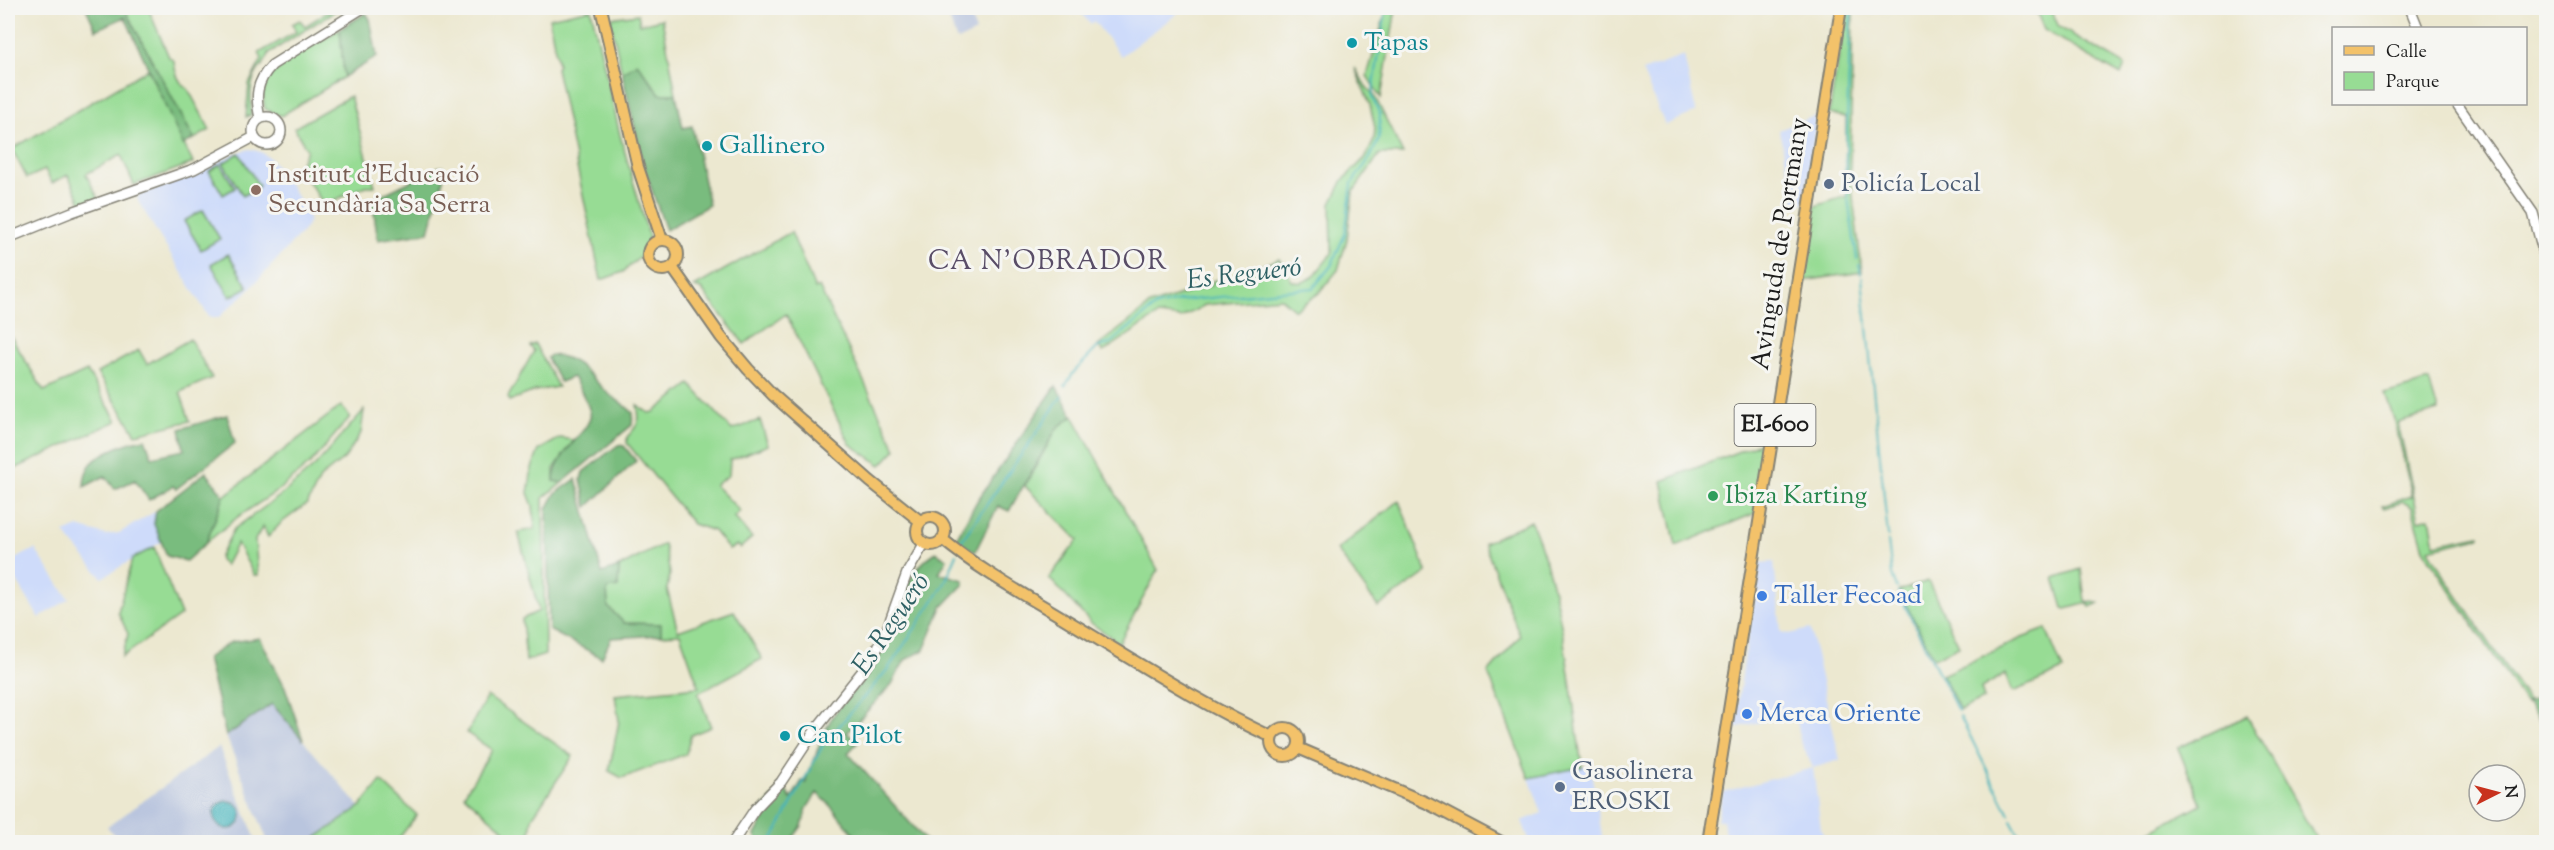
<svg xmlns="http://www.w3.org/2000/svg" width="2554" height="850" viewBox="0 0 2554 850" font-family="'Sorts Mill Goudy',serif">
	<rect width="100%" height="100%" fill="#f6f6f2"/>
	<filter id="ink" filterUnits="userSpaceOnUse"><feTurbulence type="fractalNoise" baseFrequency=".0167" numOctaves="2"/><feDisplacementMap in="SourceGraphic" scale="12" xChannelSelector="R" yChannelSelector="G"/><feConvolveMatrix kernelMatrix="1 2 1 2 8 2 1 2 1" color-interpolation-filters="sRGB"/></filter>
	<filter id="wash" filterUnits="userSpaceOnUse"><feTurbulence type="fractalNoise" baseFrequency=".008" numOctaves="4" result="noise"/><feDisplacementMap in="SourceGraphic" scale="24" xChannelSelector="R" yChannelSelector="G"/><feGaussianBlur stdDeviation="1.35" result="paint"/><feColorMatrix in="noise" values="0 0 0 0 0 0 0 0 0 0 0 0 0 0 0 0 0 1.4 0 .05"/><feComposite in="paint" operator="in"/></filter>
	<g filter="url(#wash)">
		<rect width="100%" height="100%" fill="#ece8d0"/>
		<path fill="#cedbfa" d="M1077,8H1173L1178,13L1121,56L1094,21L1090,24Z
			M1684,56L1696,112L1665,125L1642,71Z
			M1817,115L1806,202L1795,204L1779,130Z
			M250,149L261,152L271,159L308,212L309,221L305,229L249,290L218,318L209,317L138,201V195L206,169L234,153Z
			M156,511L154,524L161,542L102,578L64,533L78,527L106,535L119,533Z
			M35,549L69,599L39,618L8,566V556L12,554L15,559Z
			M1774,562L1781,632L1789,634L1810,629L1840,760L1813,768L1821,829L1827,842H1726L1723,820H1717L1723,792L1813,768L1800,740L1796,714L1734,728L1759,563Z
			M1590,765L1603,842H1530L1522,821L1542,813L1529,778Z"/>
		<path fill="#b9c5de" d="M946,8H956L957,11L967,8L976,32L959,40L956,39Z
			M272,704L360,807L310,842H268L226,736Z
			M219,747L257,842H121L107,827Z"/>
		<path fill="#97dc94" stroke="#5a7c58" stroke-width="1.5" d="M124,8H148L169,57L174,61C175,73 178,82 188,89L210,130L194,139Z
			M334,8H340L269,53C268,61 261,65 257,72C248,86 252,100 251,115L246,117L249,84L262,59L259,53L296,32L292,24L300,20L305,26Z
			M1387,8H1396L1381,98L1367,76Z
			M1847,8H1853L1850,172L1862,272L1802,281L1815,206L1847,196L1846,117L1829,114Z
			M2035,8H2050L2059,27L2125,65L2121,75L2044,30Z
			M591,9L620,135L649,237L640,257L623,272L601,280L556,68L558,65L549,18Z
			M638,14L640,24L662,19L676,94H660L637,63L622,73L610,18Z
			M340,29L344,77L281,116L265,109C263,101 262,93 265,85C272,65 321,41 340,29Z
			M1355,68L1366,87L1374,95L1403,154H1380L1353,192L1347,239L1338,270L1319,293L1295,310L1281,298L1205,305L1181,318L1158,315L1103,352L1098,346L1150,305L1212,285V281L1237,275L1279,259L1292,281L1301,283L1313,277L1332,253L1331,204L1343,180L1366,157L1374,140L1375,128L1370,105Z
			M148,69L193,163L134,185L121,155L86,174L98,198L82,204L68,175L52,183L45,170L27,178L12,149Z
			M350,96L375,186H366L324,205L299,167L307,150L294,128Z
			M239,153L259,186L243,196L223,163Z
			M220,164L235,188L223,195L209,171Z
			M203,210L220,239L201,250L184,221Z
			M791,232L815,289L819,287L896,449L881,465L850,444L786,314L744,344L701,289L694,287Z
			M228,254L248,287L230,297L211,264Z
			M8,332L44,391L87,371L117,421L8,472Z
			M190,339L212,378L180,392L190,421L136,434L97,373L139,350L147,364Z
			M535,344L558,387L535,391L509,401L508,397L534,351L530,346Z
			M2429,381L2438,411L2398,423L2419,520L2430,517L2435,544L2480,535V537L2429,549L2442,572L2529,702L2526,704L2436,569L2424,549L2412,507L2403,502L2384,508L2382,506L2412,496L2395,422L2385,394Z
			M690,384L732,430L760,420L768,445L730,460L729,475L715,485L740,511L734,517L752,538L740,548L737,545L729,550L714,531L693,524L627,443V437C638,426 641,420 637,405L649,413L654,412Z
			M341,406L350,417L311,463L276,492L239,516L206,543L224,496Z
			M364,410L361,433L345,458L321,477L308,503L281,523L268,537L263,526L255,540L258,575H254L237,543L225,566L219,558L234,529L281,495L315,466Z
			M1073,416L1158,570L1119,643L1091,623L1049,578L1078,540L1025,486L1057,428Z
			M560,438L574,440L554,469V481L562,483L543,498L545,655L526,661L522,619L539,611L518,532L535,529L533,506L528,493L532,468L539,450Z
			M1768,440L1758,512L1676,546L1662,481Z
			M1399,501L1427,572L1378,607L1337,550Z
			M1531,521C1562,590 1571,691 1582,767L1529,778L1488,673L1520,636L1484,543Z
			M664,544L670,573L667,589L678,631L734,611L762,659L698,693L711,727L691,735L686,754L622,778L609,771L619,721L615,695L699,687L680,634L661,635L660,624L624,623L608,607L607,589L618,587L619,567Z
			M154,547L181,615L122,657L128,634L118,612L132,559Z
			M2081,569L2085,601L2099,603L2090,607L2088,603L2066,609L2063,608L2054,578Z
			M1928,581L1959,646L1934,658L1899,591Z
			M2046,629L2063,670L2013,692L2005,674L1981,688L1984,699L1960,710L1942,675L2022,638Z
			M487,696L573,756L532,818L530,833L524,842H518L464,795L492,750L467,733Z
			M2247,716L2318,842H2131L2201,804L2178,748Z
			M381,781L417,815L396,842H310L360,807Z"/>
		<path fill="#79bc7e" stroke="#4a6c4d" stroke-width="1.5" d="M86,8H124L194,139L183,145L125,17L96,30Z
			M366,13L370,19L377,57L344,77L340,29Z
			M637,63L660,94H676L683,128L692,126L709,205L666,230L644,168L622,73Z
			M439,167H443L445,172L429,232L378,240L372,200Z
			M551,355C581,357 589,377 610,395C618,401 626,405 633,413L632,425L562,483L554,481C554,452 595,428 590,412C587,400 579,388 573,377L560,382L547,358Z
			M1056,386L1073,416L1057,428L1009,511L998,506L975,552L956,539L977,501Z
			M227,415L235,443L176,489L173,486L149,500L135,480L115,489L105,476L84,487C84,479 86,470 91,464C101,452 130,441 145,439L152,457L184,450L180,429Z
			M618,445L624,446L636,461L587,507L581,480L583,472Z
			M206,472L224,496L206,543L186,561L167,556L154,524L156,511Z
			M576,479L602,573L619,567L618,587L607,589L608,607L624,623L661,624V635L611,638L602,658L549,630L547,509L555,494Z
			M936,552L947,559L939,573L964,580V584L942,607L924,650L905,660L892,684L847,733L858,742L848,753L927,842H861L827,802L817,793L807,808L802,826L790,842H758L755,835L764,819L760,811L783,786L791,799L802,781L806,783C806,773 811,767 815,758C819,743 825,729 833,716C847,696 866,680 877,658C896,622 899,575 936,552Z
			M260,638L285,687L303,740L272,704L226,736L207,658L231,642Z
			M2546,695V730L2527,702Z"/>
		<path fill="#43b3bc" stroke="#30686c" stroke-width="1.5" d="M214 815a14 14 0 1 1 28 0a14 14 0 1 1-28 0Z"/>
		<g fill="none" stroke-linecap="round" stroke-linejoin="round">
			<path stroke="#43b3bc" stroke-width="2" d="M1851,8L1845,179L1857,259
				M2537,206L2546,204
				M1859,265L1861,274
				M1862,278L1888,536
				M1065,386L1074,372L1098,347L1109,344L1156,306L1180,301L1313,288L1331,266L1345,234L1352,183L1370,158L1379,139L1380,114L1372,97L1385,15
				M1888,541L1892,575L1897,588
				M959,549L962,540L1062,396
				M1898,592L1958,711
				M1960,716L2009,814
				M2011,820L2023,842
				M771,842L823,745L888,669L944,585L957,554"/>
		</g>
	</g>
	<g filter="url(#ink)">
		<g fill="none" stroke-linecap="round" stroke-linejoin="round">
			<g stroke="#848276" stroke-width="12">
				<path id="minor" d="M2410,8L2418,28
					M2457,104L2533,213L2546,262
					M253 131a14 14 0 1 1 28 0a14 14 0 1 1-28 0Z
					M260,118C255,96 256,82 272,65L363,8
					M8,238L72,212L194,169L254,137
					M733,842L755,809L781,782L816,729L872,659L887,629L907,573L924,544"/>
			</g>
			<g stroke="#848276" stroke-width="14">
				<path id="major" d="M601,8L638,167L662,240
					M648 255a15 15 0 1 1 30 0a15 15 0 1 1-30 0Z
					M672,267L721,337L748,369L773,395L870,481L920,521
					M917 531a14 14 0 1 1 28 0a14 14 0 1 1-28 0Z
					M942,539C982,572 1029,597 1073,624C1138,663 1203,705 1272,737
					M1271 742a14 14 0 1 1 28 0a14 14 0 1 1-28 0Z
					M1298,748L1427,803L1501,842
					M1708,842L1841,8"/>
			</g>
			<use href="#minor" stroke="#fff" stroke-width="9"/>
			<use href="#major" stroke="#f3c26a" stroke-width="10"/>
		</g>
	</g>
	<g fill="#0f9aa8" stroke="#f6f6f2" stroke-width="2">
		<circle cx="1352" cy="43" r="6"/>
		<circle cx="707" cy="146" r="6"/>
		<circle cx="785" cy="736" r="6"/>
	</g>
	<g fill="#5c6f8a" stroke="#f6f6f2" stroke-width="2">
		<circle cx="1829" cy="184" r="6"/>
		<circle cx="1560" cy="787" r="6"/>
	</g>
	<circle fill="#8d6e63" stroke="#f6f6f2" stroke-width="2" cx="256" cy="190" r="6"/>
	<circle fill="#2e9e5b" stroke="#f6f6f2" stroke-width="2" cx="1713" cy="496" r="6"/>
	<g fill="#3f7fe0" stroke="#f6f6f2" stroke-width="2">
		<circle cx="1762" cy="596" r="6"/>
		<circle cx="1747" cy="714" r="6"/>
	</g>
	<g text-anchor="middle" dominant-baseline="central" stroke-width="6" stroke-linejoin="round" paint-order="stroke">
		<rect fill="#f6f6f2" stroke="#5d5d5c" stroke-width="1.5" x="1734.5" y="404" width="81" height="42" rx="4.5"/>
		<g font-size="24" font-weight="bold" fill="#1c1c1c">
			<text x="1775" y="425">EI-600</text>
		</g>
		<g font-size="26" fill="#0d838f" stroke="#f6f6f2" text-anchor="start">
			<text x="1364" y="43">Tapas</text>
			<text x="719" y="146">Gallinero</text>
			<text x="797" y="736">Can Pilot</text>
		</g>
		<g font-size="26" fill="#785e54" stroke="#f6f6f2" text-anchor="start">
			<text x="268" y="175">Institut d'Educació<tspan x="268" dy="30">Secundària Sa Serra</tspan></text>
		</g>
		<g font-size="26" fill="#4e5e75" stroke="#f6f6f2" text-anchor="start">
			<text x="1841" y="184">Policía Local</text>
			<text x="1572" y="772">Gasolinera<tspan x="1572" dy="30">EROSKI</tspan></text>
		</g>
		<g font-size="26" fill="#1c1c1c" stroke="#f6f6f2">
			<text transform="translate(1781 244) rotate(-81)">Avinguda de Portmany</text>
		</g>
		<g font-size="26" fill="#27864d" stroke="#f6f6f2" text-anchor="start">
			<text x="1725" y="496">Ibiza Karting</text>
		</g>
		<g font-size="26" fill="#366cbe" stroke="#f6f6f2" text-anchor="start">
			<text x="1774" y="596">Taller Fecoad</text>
			<text x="1759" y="714">Merca Oriente</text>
		</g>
		<g font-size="27" letter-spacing="1.5" fill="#594d67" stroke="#f6f6f2">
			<text x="1048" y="262">CA N'OBRADOR</text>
		</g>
		<g font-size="27" font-style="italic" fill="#2e6064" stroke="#f6f6f2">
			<text transform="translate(1244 275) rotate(-7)">Es Regueró</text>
			<text transform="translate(892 625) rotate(-56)">Es Regueró</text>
		</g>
	</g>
	<rect width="2554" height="850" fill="none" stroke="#f6f6f2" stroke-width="30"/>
	<rect x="2332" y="27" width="195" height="78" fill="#f6f6f2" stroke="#9f9f9c" stroke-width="1.5"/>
	<rect x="2344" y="46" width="30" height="9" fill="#f3c26a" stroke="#9f9f9c" stroke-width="1.5"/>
	<text x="2386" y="57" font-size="18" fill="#1c1c1c">Calle</text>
	<rect x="2344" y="72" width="30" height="18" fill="#97dc94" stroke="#9f9f9c" stroke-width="1.5"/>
	<text x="2386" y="87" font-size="18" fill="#1c1c1c">Parque</text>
	<g transform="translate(2497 793) rotate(84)"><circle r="28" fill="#f6f6f2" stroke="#9f9f9c" stroke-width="1.5"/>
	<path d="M0-4.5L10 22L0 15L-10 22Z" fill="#c8321e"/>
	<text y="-9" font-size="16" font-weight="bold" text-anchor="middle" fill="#1c1c1c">N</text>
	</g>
</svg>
